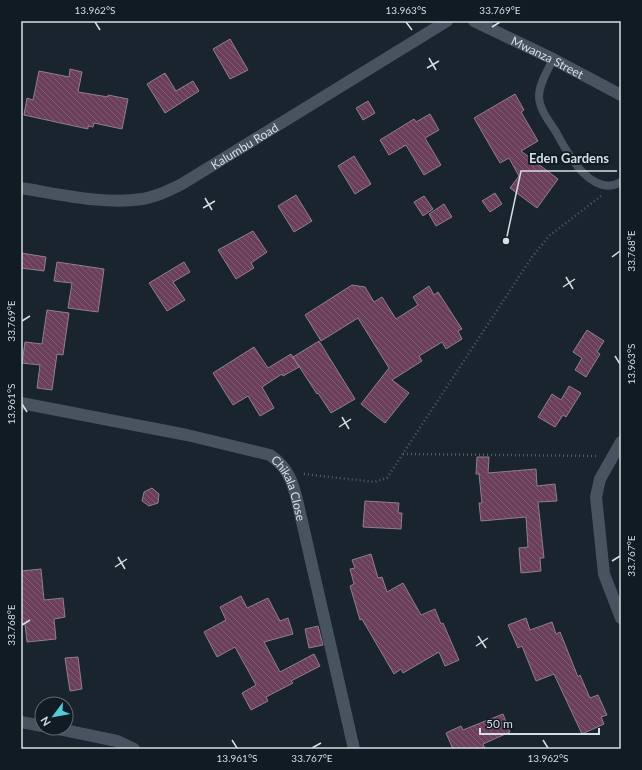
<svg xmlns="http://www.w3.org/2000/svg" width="642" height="770" viewBox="0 0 642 770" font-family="Lato,sans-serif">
	<defs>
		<pattern id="building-back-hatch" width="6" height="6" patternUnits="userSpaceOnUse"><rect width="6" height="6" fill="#6b3f5c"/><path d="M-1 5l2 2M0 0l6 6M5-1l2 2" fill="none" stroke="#7f5a73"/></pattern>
	</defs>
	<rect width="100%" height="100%" fill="#19242e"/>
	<path fill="url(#building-back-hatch)" stroke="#907f89" d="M230,39L248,70L230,79L213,49Z
		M70,69L82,72L78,92L108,97V95L128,99L122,129L94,123L93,127L88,126V129L24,115L27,98L33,100L39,71L69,77Z
		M165,73L176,91L193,81L199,91L165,113L147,84Z
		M515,94L524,110L521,112L538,141L521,151L558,179L537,208L510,188L519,176L509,158L500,163L474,118Z
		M368,101L375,113L363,120L356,108Z
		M430,114L439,130L425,138L441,165L424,175L406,145L389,155L380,140L414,119L416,122Z
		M354,156L371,184L355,194L338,166Z
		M495,193L502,204L490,212L482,201Z
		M296,195L312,221L294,232L278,206Z
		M424,196L433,209L423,216L414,202Z
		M444,204L452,217L436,226L429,214Z
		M253,231L267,252L251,263L254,268L236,279L218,250Z
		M21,253L46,257L44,271L21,268Z
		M57,262L104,269L98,312L68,308L72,283L54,281Z
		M184,262L190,272L173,282L185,300L167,311L149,283Z
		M352,285L365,287L374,302L382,297L396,319L418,305L413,297L429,286L434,295L438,292L462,329L458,331L462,339L446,349L442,342L419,356L422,361L392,380L409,393L385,423L361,404L389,368L358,318L321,341L305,315Z
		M47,310L69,313L63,355L57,354L52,390L37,388L40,365L22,363L25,342L42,344Z
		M587,330L604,341L597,352L600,354L586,377L575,370L582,358L573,352Z
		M319,341L355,399L331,413L318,393L317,394L293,357Z
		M254,347L268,368L291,354L299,367L283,376L282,374L262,387L274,408L260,416L248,396L233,405L213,373Z
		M569,386L581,393L566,417L563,415L555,427L538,417L552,394L561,400Z
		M477,457H489L488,473L536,469L537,486L555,484L557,501L538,502L544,558H540L541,571L521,573L519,548L528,547L526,517L481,521L479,503H482L479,474H476Z
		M152,488L159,494L158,503L149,506L142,501L144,492Z
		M365,501L399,503L398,513H402L401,529L363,527Z
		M371,554L378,578L382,577L387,592L403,583L421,615L435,609L441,624L443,623L459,660L445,666L439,652L403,673L401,669L394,674L362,619L360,620L350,586L354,584L350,569L355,568L352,560Z
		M41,569L44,600L63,598L65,617L54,619L56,639L27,642L25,624H21V571Z
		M241,596L247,608L268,598L280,621L288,618L293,634L264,642L280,672L314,654L320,666L291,681L293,683L266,697L268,701L251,710L242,693L256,685L235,647L217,657L204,632L226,620L220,607Z
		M526,618L530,630L552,622L556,634L560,632L578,677L580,675L590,698L598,695L607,715L601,717L604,724L582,734L554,674L536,681L522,646L518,648L508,625Z
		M318,626L323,645L309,648L305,629Z
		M78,657L82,689L70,691L65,658Z
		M503,714L510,732L483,744L485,749H453L446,733L461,726L463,730Z"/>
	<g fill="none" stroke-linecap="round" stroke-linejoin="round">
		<path stroke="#535d66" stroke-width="2.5" stroke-dasharray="1 3" stroke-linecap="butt" d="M403,454L598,456
			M304,474L374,482L387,478L532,257L549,236L601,196"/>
		<path stroke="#47545f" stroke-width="8" d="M553,59C548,70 539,84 539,96C539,109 549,121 556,132C567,152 591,199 621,182"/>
		<g stroke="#47545f" stroke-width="12">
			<path id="s1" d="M474,21L553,59L621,95"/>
			<path id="s2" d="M21,188C59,194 105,205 142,199C156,197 170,190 182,184L447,21"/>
			<path id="s3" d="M21,403L187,435L270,455C289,468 293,483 298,504L354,749"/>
			<path d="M621,442L600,479L596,497L604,574L621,618"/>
			<path d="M21,722L42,726"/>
			<path d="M54,728L117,741L134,749"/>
		</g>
	</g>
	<path fill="none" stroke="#d6dee5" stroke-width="1.5" d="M95,22L100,30M406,22L412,30M492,27L500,22M429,58L436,70M427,68L439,61M205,198L212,210M203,208L215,201M612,257L620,251M566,277L573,289M563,287L575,279M22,321L30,316M615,356L620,364M22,404L27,412M342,417L349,429M339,427L351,419M118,557L125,569M612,561L620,556M115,567L127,559M22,625L30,620M478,636L486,648M476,646L488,638M232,740L237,748M543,740L548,748M312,748L321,743"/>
	<g text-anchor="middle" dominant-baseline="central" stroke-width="4" stroke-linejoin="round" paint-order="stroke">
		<g font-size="12" fill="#d6dee5" stroke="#101b24">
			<text stroke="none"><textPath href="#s1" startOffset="82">Mwanza Street</textPath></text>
			<text stroke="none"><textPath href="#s2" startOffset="238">Kalumbu Road</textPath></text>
			<text stroke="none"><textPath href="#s3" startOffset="294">Chikala Close</textPath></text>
		</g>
	</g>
	<path fill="none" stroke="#d6dee5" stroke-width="1.5" d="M506 241L521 171H617"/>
	<circle fill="#d6dee5" stroke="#101b24" stroke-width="1.5" cx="506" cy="241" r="4"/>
	<g font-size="13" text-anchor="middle" font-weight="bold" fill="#d6dee5" stroke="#101b24" stroke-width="4" stroke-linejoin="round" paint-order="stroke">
		<text x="569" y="163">Eden Gardens</text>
	</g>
	<rect width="642" height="770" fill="none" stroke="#101b24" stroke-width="44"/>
	<g transform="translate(54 716) rotate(238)"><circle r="19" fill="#101b24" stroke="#5f6971"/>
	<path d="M0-3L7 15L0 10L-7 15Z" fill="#52cbd7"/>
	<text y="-6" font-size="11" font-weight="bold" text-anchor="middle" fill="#d6dee5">N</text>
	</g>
	<path d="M480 728v6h119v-6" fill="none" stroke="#d6dee5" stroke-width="2"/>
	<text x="486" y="728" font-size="12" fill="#d6dee5" stroke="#101b24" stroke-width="3" paint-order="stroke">50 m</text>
	<rect x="22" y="22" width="598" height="726" fill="none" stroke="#d6dee5" stroke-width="1.5"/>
	<g font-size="10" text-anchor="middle" fill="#d6dee5">
		<text x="95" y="14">13.962°S</text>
		<text x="406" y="14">13.963°S</text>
		<text x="500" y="14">33.769°E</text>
		<text transform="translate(631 251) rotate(-90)" y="4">33.768°E</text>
		<text transform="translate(11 321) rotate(-90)" y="4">33.769°E</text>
		<text transform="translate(631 364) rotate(-90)" y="4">13.963°S</text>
		<text transform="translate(11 404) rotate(-90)" y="4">13.961°S</text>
		<text transform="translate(631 556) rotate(-90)" y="4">33.767°E</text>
		<text transform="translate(11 625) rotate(-90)" y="4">33.768°E</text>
		<text x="237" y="762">13.961°S</text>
		<text x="312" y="762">33.767°E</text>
		<text x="548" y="762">13.962°S</text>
	</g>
</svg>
